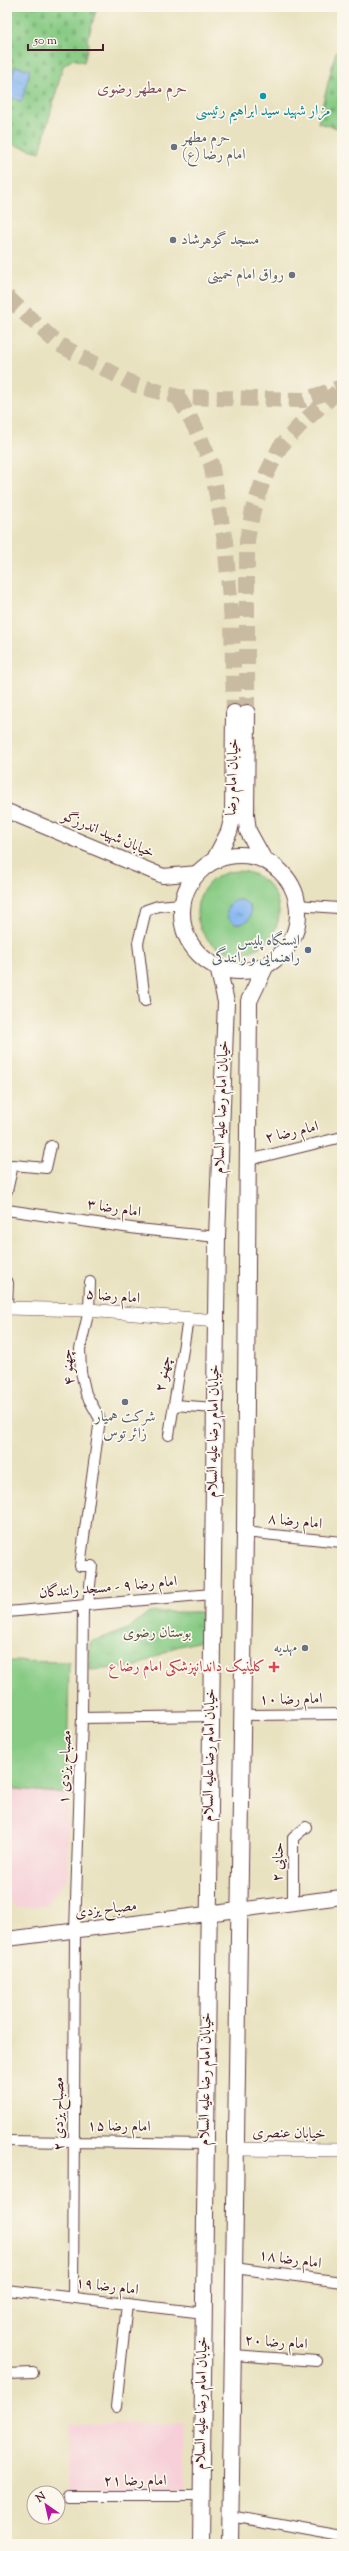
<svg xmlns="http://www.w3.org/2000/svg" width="349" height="2551" viewBox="0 0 349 2551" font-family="'Sorts Mill Goudy',Amiri,serif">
	<defs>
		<pattern id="cemetery-stones" width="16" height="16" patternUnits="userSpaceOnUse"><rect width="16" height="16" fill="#86ca83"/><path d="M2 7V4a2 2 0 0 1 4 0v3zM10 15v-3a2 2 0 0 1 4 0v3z" fill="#75ad71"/></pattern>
		<pattern id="park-tufts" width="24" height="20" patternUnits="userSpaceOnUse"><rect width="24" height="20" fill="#86ca83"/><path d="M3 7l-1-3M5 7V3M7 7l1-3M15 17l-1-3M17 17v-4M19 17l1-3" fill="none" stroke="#75ad71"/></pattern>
		<pattern id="water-ripples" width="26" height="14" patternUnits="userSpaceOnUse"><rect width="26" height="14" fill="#85b6f1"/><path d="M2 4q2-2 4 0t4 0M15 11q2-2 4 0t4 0" fill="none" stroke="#6f93c3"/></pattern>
	</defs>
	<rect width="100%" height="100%" fill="#fbf7ec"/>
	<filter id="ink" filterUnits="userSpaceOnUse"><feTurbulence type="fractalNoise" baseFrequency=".025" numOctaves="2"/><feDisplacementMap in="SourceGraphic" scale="8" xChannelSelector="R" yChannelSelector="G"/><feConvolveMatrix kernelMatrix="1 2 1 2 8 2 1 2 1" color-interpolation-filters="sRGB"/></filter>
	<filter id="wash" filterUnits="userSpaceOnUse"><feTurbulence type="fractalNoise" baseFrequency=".012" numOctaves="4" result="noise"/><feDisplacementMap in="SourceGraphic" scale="16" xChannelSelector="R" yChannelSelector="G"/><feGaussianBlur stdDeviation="0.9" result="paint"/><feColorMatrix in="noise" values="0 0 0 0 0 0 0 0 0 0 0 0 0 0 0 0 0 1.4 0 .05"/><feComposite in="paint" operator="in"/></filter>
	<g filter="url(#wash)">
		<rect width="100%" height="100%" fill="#e9e2c0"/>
		<path fill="#f6cfd8" d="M7,1788L67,1794L68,1876L46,1906L17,1908L7,1899Z
			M69,2423L185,2425L184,2493L68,2491Z"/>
		<path fill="#86ca83" stroke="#687457" d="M197 912a41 41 0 1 1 82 0a41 41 0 1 1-82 0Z
			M7,1661L69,1662L67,1794L7,1788Z"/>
		<path fill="url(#cemetery-stones)" stroke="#687457" d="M7,7H97L87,41L89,43L84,62L73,59L63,66L40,152L7,143Z
			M336,51L342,53V129L318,123Z"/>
		<path fill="url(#park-tufts)" stroke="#687457" d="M149,1612H202L201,1641L176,1647L135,1667L89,1670L90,1642L126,1630Z"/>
		<path fill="url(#water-ripples)" stroke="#686a8e" d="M15,66L30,70L22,101L7,97Z
			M227 912a12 12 0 1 1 24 0a12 12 0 1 1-24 0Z"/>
	</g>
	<g filter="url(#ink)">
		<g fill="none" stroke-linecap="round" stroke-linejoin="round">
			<path stroke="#c9bba2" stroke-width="16" stroke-dasharray="16 8" stroke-linecap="butt" d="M7,297L58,344L135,385L178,397L304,400L342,387
				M178,397L197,431L211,463L225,541L232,622L234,713
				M247,713V540L253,510L263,481L280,447L303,422L337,392"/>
			<g stroke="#623c41" stroke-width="12">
				<path id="minor" d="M297,905L338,908L342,906
					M145,1001L138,943L146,910L158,906L182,904
					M249,1160L342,1137
					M7,1191L13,1165L46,1168L51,1146
					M7,1210L138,1229L217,1237
					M7,1304L8,1283
					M174,1405L215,1408
					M169,1435L188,1319
					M245,1532L342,1542
					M88,1605L92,1566H80L100,1419L86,1394L81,1372L80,1349L89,1310L90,1282
					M7,1612L212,1594
					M241,1715L342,1714
					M82,1718L211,1716
					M293,1903V1838L306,1827
					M7,2141L206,2144
					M234,2268L342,2282
					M7,2290L204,2313
					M73,2298L75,1931L82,1718L83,1605
					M233,2355L317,2361
					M7,2374L33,2373
					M116,2407L127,2304
					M68,2496H201
					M230,2516L342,2536"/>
			</g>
			<g stroke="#623c41" stroke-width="14">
				<path id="tertiary" d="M7,1308L89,1310L216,1321
					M235,2149L342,2150"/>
			</g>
			<g stroke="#623c41" stroke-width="16">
				<path id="secondary" d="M7,811L163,876L198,873
					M7,1939L342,1897"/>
			</g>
			<g stroke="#623c41" stroke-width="18">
				<path id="primary" d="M247,713L246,815L248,831L264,860
					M182 913a58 58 0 1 1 116 0a58 58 0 1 1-116 0Z
					M214,861L229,832L233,815L234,713
					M201,2544L217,1237L226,1002L218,967
					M230,2544L245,1532L249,1001L266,965"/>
			</g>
			<use href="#minor" stroke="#fff" stroke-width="10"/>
			<use href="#tertiary" stroke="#fff" stroke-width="13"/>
			<use href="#secondary" stroke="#fff" stroke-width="14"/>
			<use href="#primary" stroke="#fff" stroke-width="16"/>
		</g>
	</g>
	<circle fill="#0f9aa8" stroke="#fbf7ec" stroke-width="1.5" cx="263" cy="96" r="4"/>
	<g fill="#6b7280" stroke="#fbf7ec" stroke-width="1.5">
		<circle cx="174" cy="147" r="4"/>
		<circle cx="173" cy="240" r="4"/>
		<circle cx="292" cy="275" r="4"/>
		<circle cx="125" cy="1402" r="4"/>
		<circle cx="305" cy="1648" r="4"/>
	</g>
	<circle fill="#5c6f8a" stroke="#fbf7ec" stroke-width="1.5" cx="308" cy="950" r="4"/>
	<path fill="#e0444e" stroke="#fbf7ec" stroke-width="1.5" d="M272 1661h4v4h4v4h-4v4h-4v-4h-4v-4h4z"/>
	<g text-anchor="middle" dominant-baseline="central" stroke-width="3.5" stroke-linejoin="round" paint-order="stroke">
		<g font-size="15" fill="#0d838f" stroke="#fbf7ec">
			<text x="263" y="111">مزار شهید سید ابراهیم رئیسی</text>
		</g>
		<g font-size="15" fill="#5b616d" stroke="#fbf7ec" text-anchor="start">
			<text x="182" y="138">حرم مطهر<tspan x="182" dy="17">امام رضا (ع)</tspan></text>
			<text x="181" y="240">مسجد گوهرشاد</text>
			<text x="284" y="275" text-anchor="end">رواق امام خمینی</text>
			<text x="125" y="1417" text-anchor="middle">شرکت همیار<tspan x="125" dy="17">زائر توس</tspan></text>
			<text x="297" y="1648" text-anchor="end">مهدیه</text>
		</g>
		<g font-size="15" fill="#4a1f2b" stroke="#fbf7ec">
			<text transform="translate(233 777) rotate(-88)">خیابان امام رضا</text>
			<text transform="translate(108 835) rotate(23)">خیابان شهید اندرزگو</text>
			<text transform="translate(222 1107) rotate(-88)">خیابان امام رضا علیه السلام</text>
			<text transform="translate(292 1133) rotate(-13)">امام رضا ۲</text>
			<text transform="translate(114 1209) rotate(9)">امام رضا ۳</text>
			<text transform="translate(113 1297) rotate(5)">امام رضا ۵</text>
			<text transform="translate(69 1367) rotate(-95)">چهنو ۴</text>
			<text transform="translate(164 1374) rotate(-80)">چهنو ۲</text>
			<text transform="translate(214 1431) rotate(-89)">خیابان امام رضا علیه السلام</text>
			<text transform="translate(295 1522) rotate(6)">امام رضا ۸</text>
			<text transform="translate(108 1588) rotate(-5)">امام رضا ۹ - مسجد رانندگان</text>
			<text transform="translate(291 1700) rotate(-1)">امام رضا ۱۰</text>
			<text transform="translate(210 1755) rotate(-89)">خیابان امام رضا علیه السلام</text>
			<text transform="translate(66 1767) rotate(-88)">مصباح یزدی ۱</text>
			<text transform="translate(279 1862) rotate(-88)">حنایی ۲</text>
			<text transform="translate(106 1910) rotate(-7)">مصباح یزدی</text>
			<text transform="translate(206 2079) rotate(-89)">خیابان امام رضا علیه السلام</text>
			<text transform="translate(59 2114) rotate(-90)">مصباح یزدی ۲</text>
			<text transform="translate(119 2127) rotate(1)">امام رضا ۱۵</text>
			<text transform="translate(289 2134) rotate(1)">خیابان عنصری</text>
			<text transform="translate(290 2260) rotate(8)">امام رضا ۱۸</text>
			<text transform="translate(107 2287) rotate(7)">امام رضا ۱۹</text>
			<text transform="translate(276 2343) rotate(4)">امام رضا ۲۰</text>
			<text transform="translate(202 2403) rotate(-89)">خیابان امام رضا علیه السلام</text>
			<text x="135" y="2481">امام رضا ۲۱</text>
		</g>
		<g font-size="15" fill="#4e5e75" stroke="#fbf7ec" text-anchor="end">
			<text x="300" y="941">ایستگاه پلیس<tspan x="300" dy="17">راهنمایی و رانندگی</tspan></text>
		</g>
		<g font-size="15" fill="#5c5245" stroke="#fbf7ec">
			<text x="157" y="1633">بوستان رضوی</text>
		</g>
		<g font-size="15" fill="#be3a42" stroke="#fbf7ec" text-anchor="end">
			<text x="265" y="1667">کلینیک داندانپزشکى امام رضا ع</text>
		</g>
		<g font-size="16" fill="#804a5d" stroke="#fbf7ec">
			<text x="142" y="89">حرم مطهر رضوی</text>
		</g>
	</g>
	<rect width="349" height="2551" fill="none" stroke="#fbf7ec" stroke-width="24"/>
	<g transform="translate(46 2505) rotate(326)"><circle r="19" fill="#fbf7ec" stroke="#b4a19f"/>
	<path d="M0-3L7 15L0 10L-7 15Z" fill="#b5179e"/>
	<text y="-6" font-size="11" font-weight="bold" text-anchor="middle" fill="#4a1f2b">N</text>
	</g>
	<path d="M28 44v6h75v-6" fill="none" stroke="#4a1f2b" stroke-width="2"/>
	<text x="34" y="44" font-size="12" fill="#4a1f2b" stroke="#fbf7ec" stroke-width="3" paint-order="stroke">50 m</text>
</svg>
